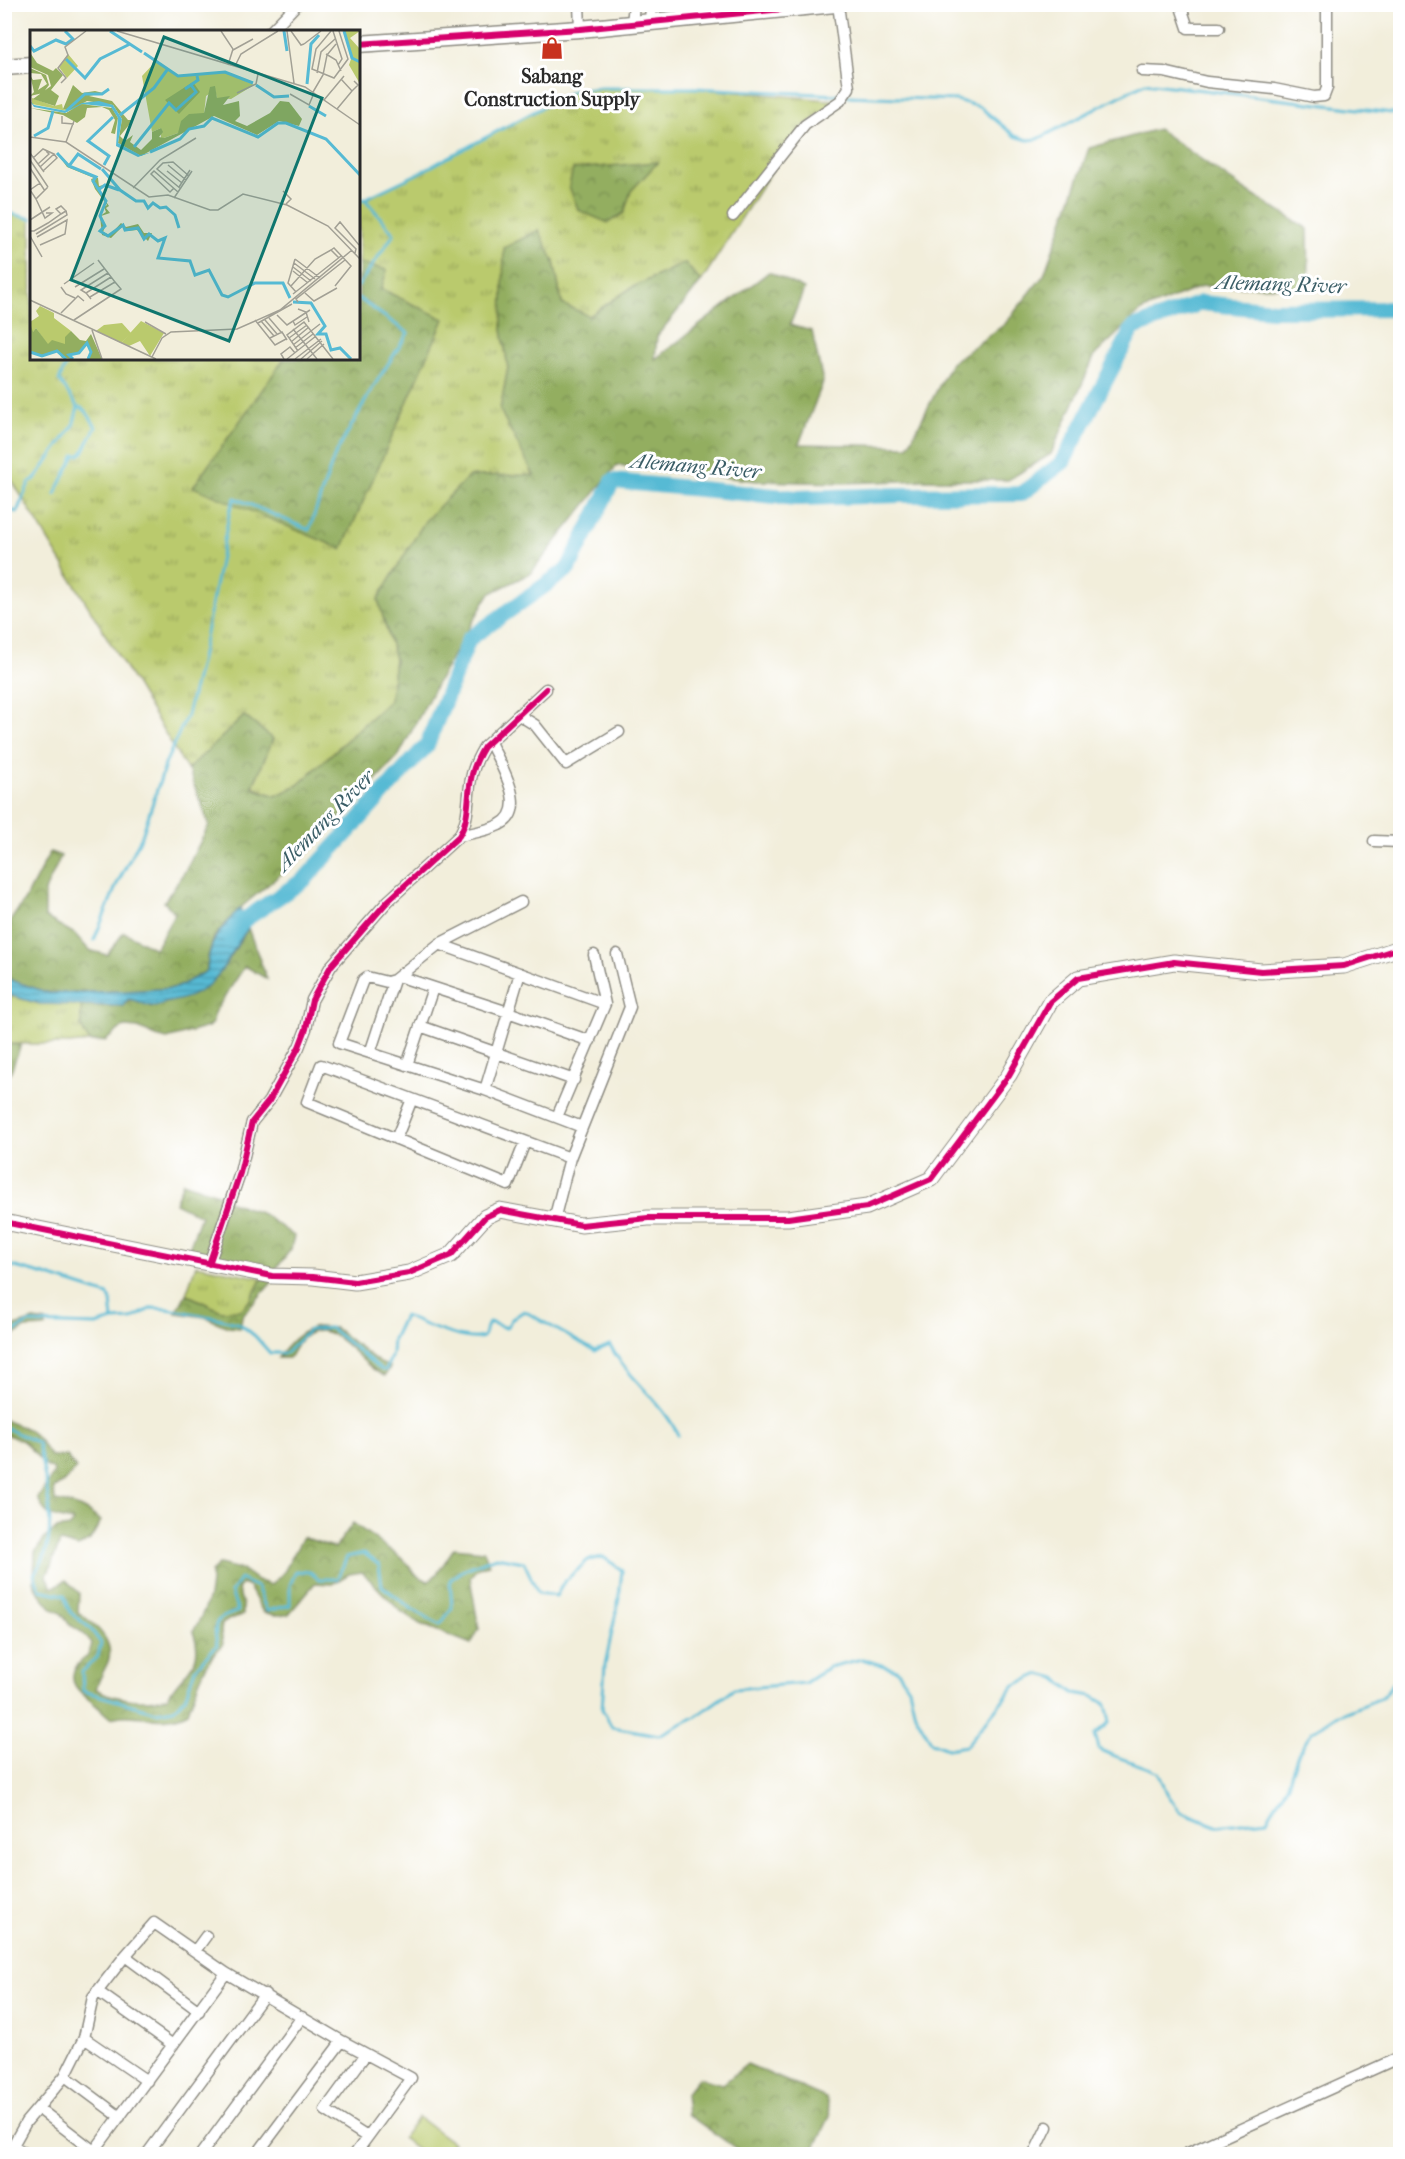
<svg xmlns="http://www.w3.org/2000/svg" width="1405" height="2159" viewBox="0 0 1405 2159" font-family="'IM FELL French Canon',serif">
	<defs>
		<pattern id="grass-tufts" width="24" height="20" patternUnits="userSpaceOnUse" patternTransform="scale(1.5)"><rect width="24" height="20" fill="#baca6d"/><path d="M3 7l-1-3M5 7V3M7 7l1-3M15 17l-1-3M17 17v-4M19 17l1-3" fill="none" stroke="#97a45a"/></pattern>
		<pattern id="forest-crowns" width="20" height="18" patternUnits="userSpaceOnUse" patternTransform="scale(1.5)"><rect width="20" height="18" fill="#93ae60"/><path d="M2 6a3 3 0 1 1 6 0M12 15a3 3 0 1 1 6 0" fill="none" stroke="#788e4f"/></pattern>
		<pattern id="water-rules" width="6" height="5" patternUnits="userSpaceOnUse" patternTransform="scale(1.5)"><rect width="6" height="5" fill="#56bad4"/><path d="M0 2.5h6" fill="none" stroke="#4797ac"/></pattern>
	</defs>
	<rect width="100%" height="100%" fill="#fff"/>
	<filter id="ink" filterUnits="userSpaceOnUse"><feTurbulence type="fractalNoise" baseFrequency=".0167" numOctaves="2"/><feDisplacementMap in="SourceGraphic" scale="12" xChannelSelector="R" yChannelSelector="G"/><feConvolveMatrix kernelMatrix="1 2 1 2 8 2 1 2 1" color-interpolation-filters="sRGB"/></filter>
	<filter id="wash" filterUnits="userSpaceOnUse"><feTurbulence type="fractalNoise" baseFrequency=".008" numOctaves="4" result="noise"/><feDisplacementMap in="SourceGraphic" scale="24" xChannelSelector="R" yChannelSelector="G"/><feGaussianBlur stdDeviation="1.35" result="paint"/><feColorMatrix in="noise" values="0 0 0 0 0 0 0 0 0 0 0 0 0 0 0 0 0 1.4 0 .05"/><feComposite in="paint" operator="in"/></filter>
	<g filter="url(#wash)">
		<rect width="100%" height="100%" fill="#f2eedb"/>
		<path fill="url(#grass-tufts)" stroke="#727a4c" stroke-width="1.5" d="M601,88H695L840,101L805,125L784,151L701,282L685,263L631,288L589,316L562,304L554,262L502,329L508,368L500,410L534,475L378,599L395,659L390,700L298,785L276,796L253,787L273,739L244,716L188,771L5,469L4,224L9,213L31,218L32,358L285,359L342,549L380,289L387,270L359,263V202L417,174L573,91Z
			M4,994L40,1004H82C80,1019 79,1031 91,1042L69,1044H5Z
			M196,1265L262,1278L251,1299L242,1310L221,1311L186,1294Z"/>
		<path fill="url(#forest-crowns)" stroke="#5f6c46" stroke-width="1.5" d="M1158,129L1248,192L1308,229L1309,287L1203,286L1141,311L1095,355L1051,454L1008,480H931L844,483L757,481L617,465L531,573L489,594L437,683L399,755L309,851L240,908L214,937L208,957L207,971L176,988L126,991L49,993L5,978V922L9,923L27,896L50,852L61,856L45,891V917L75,934L89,950L107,955L124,932L155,949L175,913L164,902L185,871L209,825L188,769L244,716L273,739L252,788L276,796L298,785L390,700L395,659L378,599L425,521L469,476L534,475L500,410L508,368L502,329L504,248L539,230L554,262L562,304L589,316L631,288L685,263L701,282L657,336L655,359L769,272L804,289L790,325L812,331L823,382L799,444L908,446L951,363L1005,324L1044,275L1089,148Z
			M658,162L631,191L624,213L608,223L578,210L569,186L573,169Z
			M359,263L387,270L381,289L444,319L342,549L193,487L284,359L358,358Z
			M248,928L267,979L245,966L214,1013L213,1022L208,1027L167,1039L156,1036L138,1028L125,1027L120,1029L105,1041L91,1042C79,1031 80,1019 82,1004C91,1004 102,1007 111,1006C133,1001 128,994 152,1007L164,1003L225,966Z
			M5,1044L21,1045L5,1086L4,1044Z
			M183,1182L229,1198L228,1201L263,1214L294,1236L291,1249L273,1273L186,1256L201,1216L175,1203Z
			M262,1278L274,1280L242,1316L240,1328L228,1327L205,1317L176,1313L186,1294L221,1311L241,1310L251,1299Z
			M34,1320L46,1322V1327L25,1328L5,1342V1329Z
			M317,1327L335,1328L380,1363L390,1367L385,1376C362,1368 337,1321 310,1333C300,1337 294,1350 289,1358H278C287,1345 301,1330 317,1327Z
			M4,1419C10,1424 17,1424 23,1427C37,1433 42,1445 51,1457L67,1456L76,1469L65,1481L54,1488L55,1501C76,1504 84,1508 101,1521L90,1540L78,1547L60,1542L47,1576L52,1588L66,1580L79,1593L78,1612C93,1623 116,1640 108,1662C104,1671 99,1679 96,1689C115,1700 147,1703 168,1697C183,1670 206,1666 193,1632C205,1610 212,1597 211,1572L220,1564L243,1570L257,1580L271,1585L284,1572L303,1537L335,1548L353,1523L404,1560L416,1575L428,1581L437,1574L454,1548L484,1551L489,1565C480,1566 475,1569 470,1578L479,1629L471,1644L420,1624L399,1610L362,1572L349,1574L332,1584L315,1583L288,1615H274L263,1612L249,1587L242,1584L238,1589L243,1605V1615L230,1619L222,1624L221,1631L223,1644C202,1667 198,1684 188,1712C169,1723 151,1717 130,1716C123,1715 116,1717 110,1718C104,1713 98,1707 92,1702C81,1693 66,1683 76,1667C83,1656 87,1662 92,1644L83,1633L69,1624L61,1613L52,1609L36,1589L34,1580L35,1552L45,1538L56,1529L70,1527L73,1521C54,1517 45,1518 38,1498L54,1473L53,1469L46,1466L23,1441L5,1434Z
			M747,2064L826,2098L830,2116L812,2154H744L687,2114L685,2094L698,2078L723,2084Z"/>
		<path fill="#baca6d" stroke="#727a4c" stroke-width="1.5" d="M418,2117L453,2143L444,2154H425L402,2138Z"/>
		<path fill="url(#water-rules)" stroke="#407280" stroke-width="1.5" d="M240,908L248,928C223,964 218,994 169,1002C164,1003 156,1007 151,1006C143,1005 138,1000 128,999L123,1006L40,1004L5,994V978L49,993L126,991L176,988L207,971C209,938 220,931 240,908Z"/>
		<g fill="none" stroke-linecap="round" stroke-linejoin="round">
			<path stroke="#56bad4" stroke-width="3" d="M847,96L956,100L980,107L1015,136L1028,140L1038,139L1145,83L1400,114
				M358,202L417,174L573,91L601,88H695L839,95
				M4,212L32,219
				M358,286L394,234L365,199
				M55,494L75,455H80L83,452L96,427C91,420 87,408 78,407
				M4,519L9,510L17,512L29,483L34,480L73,426L78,407L59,380L69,358
				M94,940L117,884L142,836L166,762L187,715L201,659L230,510L235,498L309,530L334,457L372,389L408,333L358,298
				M4,1264L45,1275L108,1295L111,1301L113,1320L131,1319L152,1308L168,1309L217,1318L240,1324L255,1336L270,1353H286L309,1330L330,1328L382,1370H386L392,1354L393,1339L404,1316C422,1324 466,1343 483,1337L489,1322L506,1328L512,1319L524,1311L595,1351L610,1345C628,1379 663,1402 678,1435
				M4,1338L28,1323L96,1325L113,1320
				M4,1427L38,1443C45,1479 57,1522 44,1557C42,1563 37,1569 34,1574L40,1590L64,1595L71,1613L90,1628L101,1643L98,1656L82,1672L83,1691L156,1712L174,1709L185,1698L195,1669L217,1645C213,1619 215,1620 238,1611L231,1592L240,1579L257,1587L267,1611L290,1605V1585L296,1571L310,1572L319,1579H337L347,1557L364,1553L379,1565L382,1586L412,1609L440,1625L452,1608L450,1580L465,1569L496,1557L524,1562L538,1593L556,1596L564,1582L588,1560L603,1557L622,1570L619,1598L605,1665L602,1709L612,1727L659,1735L695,1717L734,1689L805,1683L829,1667L862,1659L897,1670L909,1688L915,1714L932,1743L947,1749L966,1746L1015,1685L1040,1674L1056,1678L1074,1693L1092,1696L1106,1704L1110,1722L1095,1735L1099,1749C1118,1759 1138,1763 1158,1772L1167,1793L1180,1812L1216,1826L1267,1820L1288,1784L1298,1754L1312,1732L1336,1716L1381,1698L1400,1675"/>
			<path stroke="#56bad4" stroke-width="16" d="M230,937L244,920L305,879L427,745L469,639L568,569L613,481L797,498L900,495L1021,494L1063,462L1133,328L1201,303L1273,310L1400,309"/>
		</g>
	</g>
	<g filter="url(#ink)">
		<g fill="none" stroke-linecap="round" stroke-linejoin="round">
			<g stroke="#8e8c83" stroke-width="13">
				<path id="street" d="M579,4L580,29
					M1180,4L1188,28H1219
					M650,23L651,4
					M632,24L634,4
					M270,32L297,4
					M1142,71L1164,72L1207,82L1274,89L1314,97L1324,96L1327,88V4
					M733,216L805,125L840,101L849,88L838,4
					M519,715L535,725L566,764L619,732
					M459,836C472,833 487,831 499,825C531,810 499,763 490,742
					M1374,841L1400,842
					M439,944L521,902
					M401,977L508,1012L590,1041
					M420,1026L574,1080
					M370,1053L394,980
					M407,1065L433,988
					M485,1090L520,973
					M557,1117L605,1004L594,955
					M582,1127L485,1090L339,1043L363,980L367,977L387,982L394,980L439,944L605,1004
					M396,1139L412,1099
					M525,1142L508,1185L307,1102L321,1065L570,1158
					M554,1220L570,1158L630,1007L617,954
					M209,1264L240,1173L252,1122L269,1101L299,1047L306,1029L312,1000L331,966L388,901L459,836C470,818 467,799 471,779C473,767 478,757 484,747L546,689
					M195,1951L206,1936
					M97,1991L173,2045
					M199,2011L125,1956L154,1923L226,1973L342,2041L257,2154
					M84,2038L147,2081
					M342,2041L411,2078L355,2154
					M366,2054L325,2110L367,2137
					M65,2076L120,2117
					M38,2108L94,2151
					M13,2145L26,2154
					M8,2154L26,2122L65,2076L84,2038L93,1997L125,1956
					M92,2154L226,1973
					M147,2154L265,1994
					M201,2154L302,2017
					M1034,2154L1047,2127
					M1186,2154L1400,2057"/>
			</g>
			<g stroke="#8e8c83" stroke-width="17">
				<path id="secondary" d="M4,1222L272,1276L313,1277L355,1282L409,1273L451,1255L485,1217L500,1210L581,1225L648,1218H788L867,1207L931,1179L1009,1075L1050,1002L1078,978L1174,962L1261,971L1344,966L1400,948"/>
			</g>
			<g stroke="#8e8c83" stroke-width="19">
				<path id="primary" d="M358,44L580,29L835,4
					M4,67L32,65"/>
			</g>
			<use href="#street" stroke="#fff" stroke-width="10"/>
			<use href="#secondary" stroke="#fff" stroke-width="15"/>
			<use href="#primary" stroke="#fff" stroke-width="16"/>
			<g stroke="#fff" stroke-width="10">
				<path id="cycleway" d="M358,44L580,29L835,4
					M4,1222L272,1276L313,1277L355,1282L409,1273L451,1255L485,1217L500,1210L581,1225L648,1218H788L867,1207L931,1179L1009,1075L1050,1002L1078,978L1174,962L1261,971L1344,966L1400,948
					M209,1264L240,1173L252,1122L269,1101L299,1047L306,1029L312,1000L331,966L388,901L459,836C470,818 467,799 471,779C473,767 478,757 484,747L546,689"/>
			</g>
			<use href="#cycleway" stroke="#d6006c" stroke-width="6"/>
		</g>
	</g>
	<defs>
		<g id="shop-bare" transform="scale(1.8)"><path d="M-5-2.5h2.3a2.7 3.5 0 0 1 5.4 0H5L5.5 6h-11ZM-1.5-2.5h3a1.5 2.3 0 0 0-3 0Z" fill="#c8321e" stroke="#fff" stroke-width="2.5" paint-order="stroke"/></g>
	</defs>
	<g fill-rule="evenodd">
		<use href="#shop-bare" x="552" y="48"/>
	</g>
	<g text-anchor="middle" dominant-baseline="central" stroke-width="6" stroke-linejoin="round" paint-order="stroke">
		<g font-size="20" font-weight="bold" fill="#2b2b2b" stroke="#fff">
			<text x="552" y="76">Sabang<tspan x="552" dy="23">Construction Supply</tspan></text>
		</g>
		<g font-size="21" font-style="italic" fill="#3a5d66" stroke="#fff">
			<text transform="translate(1281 284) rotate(2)">Alemang River</text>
			<text transform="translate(696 466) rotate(5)">Alemang River</text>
			<text transform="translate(325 820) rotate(-46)">Alemang River</text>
		</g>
	</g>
	<g transform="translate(30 30)">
		<rect width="330" height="330" fill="#f2eedb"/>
		<path d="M314,1H330L320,8L330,19V54L319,35L321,29ZM38,24L48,36L37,48L29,37ZM126,31L148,46L195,42L224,55L201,69L187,68L185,60L176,66L174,84L148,103L131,109V98L122,102L112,46ZM2,68L24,76L32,74L33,79L40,80L48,73L64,72L37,81L2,74ZM10,276L24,283V288L41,301L35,315L17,314L6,298L2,304L0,292L9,286L6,281ZM111,291L134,303L120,326L110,311L99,316L91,313Z" fill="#baca6d"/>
		<path d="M1,24L7,33L23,41L26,38L33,45L21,60L29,66L25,76L3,69L21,56L18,45L0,37ZM0,38L16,45L19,55L13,63L0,66L4,62L0,45L3,50L12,49L8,60L17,54L11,44L0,43ZM163,52L170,62L149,84L135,70ZM43,55L52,63L65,61L73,63L59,66L82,71L98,90H103L90,106L95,111L103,105L100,112L111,120L122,109V102L131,98L133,102L129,107L134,108L148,103L151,91L159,84L174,83L180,57L185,56L187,68L200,66L193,75L209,71L210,86L205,91L217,96L240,83L250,71L259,72L272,89L269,96L249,91L227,105L184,86L111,126L88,113L92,89L83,75L57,71L40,80L33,79ZM51,74L82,78L88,88L85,104L81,103L85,90L79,80L72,77L57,78L55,87L47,93L33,85L0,78L36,83ZM27,123L41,136L68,148L69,156L74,155L82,158L74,156L69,161L79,176L76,178L80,183L71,186L75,197L73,202L80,205L91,193L96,197L108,194L114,203H122L118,211L107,200L97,201L93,196L81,208L72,205L70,186L76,182L74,177L77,175L65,159L61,149L64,148L37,137ZM0,293L3,302L6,298L18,314L22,310L35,314V307L41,301L50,310L56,311L61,304L72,329H58L61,321L56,313L49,323L39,325L43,329L32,328L27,321L12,326L0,322Z" fill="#93ae60"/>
		<path d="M92,293L101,303L91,313L66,301L74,295Z" fill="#baca6d"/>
		<path d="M0,71L4,75L37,81L52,73L69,71L83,75L92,89L88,113L110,125L122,122L108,127L86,116L88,88L81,77L52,74L35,83L4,77Z" fill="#56bad4"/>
		<path fill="none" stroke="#56bad4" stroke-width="3" d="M80,1L112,22M254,1L257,21M314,1L322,28L330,32M0,16L4,21L26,10L36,14L43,9L35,1M114,23L148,46L195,42L223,53M36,29L55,48L70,29L100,14M277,54L281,14L289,5M226,55L244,67L259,66M155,59L168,50L167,46M279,76L296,86M36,81L55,64H72L79,59M90,85L124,58L137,40M4,106L18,98L23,81M104,117L139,73L146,80L166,62L161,55M120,122L150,109L159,99L174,96L182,88L228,107L248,93H256L296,109L330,145M27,123L39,136L66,147L63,151L76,171L70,186L75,196L70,201L78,206L93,195L95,200L108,198L114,209L119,204L128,211L135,208L128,228L160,231L165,245L179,240L192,265L198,267L225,253H253L260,268M74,135L79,126L58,111L83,87M39,136L48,124L71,139M72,139L90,160L106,171H114L118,178L123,173L130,178L136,177L145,185L149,198M68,160L75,155L89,160M263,272L281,273L295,296L288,304H296L301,320L310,318L321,329M0,322L12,326L27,321L36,329M43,329L39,325L49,323L57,313L61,322L58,329"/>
		<path fill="none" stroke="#a2a095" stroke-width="1.5" d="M87,1L275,57L330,95M191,1L203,19L198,35M257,1L264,53M261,1L271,15L274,14M301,1L286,19L282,39L304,48L318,29L309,1M303,1L312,29L308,35M274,14L291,1M203,20L223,9M296,24L306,30L311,41M205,36L211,24L248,1M287,43L291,22L305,9M311,49L322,61L328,55L324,51M31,53L36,48L28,38L38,25L35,17L56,1M283,62L293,45L297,25L306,14M207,63L226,54L228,44M260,64L279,75L284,63M294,70L314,46M307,79L322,61M32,86V93L44,94M0,107L36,112L119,167L138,165L180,180H188L213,164L257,175L298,196L330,229M36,112L44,91M0,123L14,142M3,128L13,119L24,124L10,137M0,130L18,157M8,134L19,124L16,121M138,135L156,150M0,138L15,161M13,141L27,128L24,124M137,141L152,153M149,157L160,140M103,158L130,130L166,108M144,158L140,162L121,144L124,141L148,162M151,159L127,139L133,133L143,132L159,146M253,161L261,169L256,174M144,168L162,141M6,169L0,160L10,153M16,183H22L15,188L6,169L18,157M0,190L20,177M0,201H4L18,193L31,184L36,181L31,176L26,179L31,184M6,204L37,185L36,181M0,206L12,227M7,207L37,190L35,204L10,215M301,220L304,218L321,236L305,256M325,223L326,219L305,198L310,192L329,215M265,229L258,253L266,262M265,229L290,248M264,233L285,249M263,237L281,251M263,241L278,253M34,254L64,233M261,256L285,229L301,220L309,228M31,257L36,264L45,268M45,257L74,239M56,263L51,260L78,243M275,263L284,271L307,258M263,264L311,226M60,267L85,252L68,230M61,269L56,263L81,247M0,270L126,329M268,272L266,269L315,230M268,279L276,282L279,292M31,283L48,266L54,271M247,285L257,295L280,280M239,288L251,302M44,290L91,259L85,252M225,290L245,315L256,309M235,290L247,304M231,291L244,306M263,291L265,295L277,287M115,292L136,304M228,293L262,274M263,299L287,329M62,300L72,329M240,308L252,302L257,310M259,308L277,295M261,312L279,297M263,315L290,294M265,318L283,304M268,321L257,305L274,292L303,329M122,327L132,308L141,302L207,299L250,280L322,220M254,329L251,324L260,317L265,323M257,329L286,306M265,329L291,309M271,329L292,311M277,329L294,314"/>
		<path fill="#0f766e" fill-opacity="0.15" stroke="#0f766e" stroke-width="3" d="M134,7L292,68L199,311L41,250Z"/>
		<rect width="330" height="330" fill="none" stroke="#2b2b2b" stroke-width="3"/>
	</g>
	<rect width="1405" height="2159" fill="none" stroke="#fff" stroke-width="24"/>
</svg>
